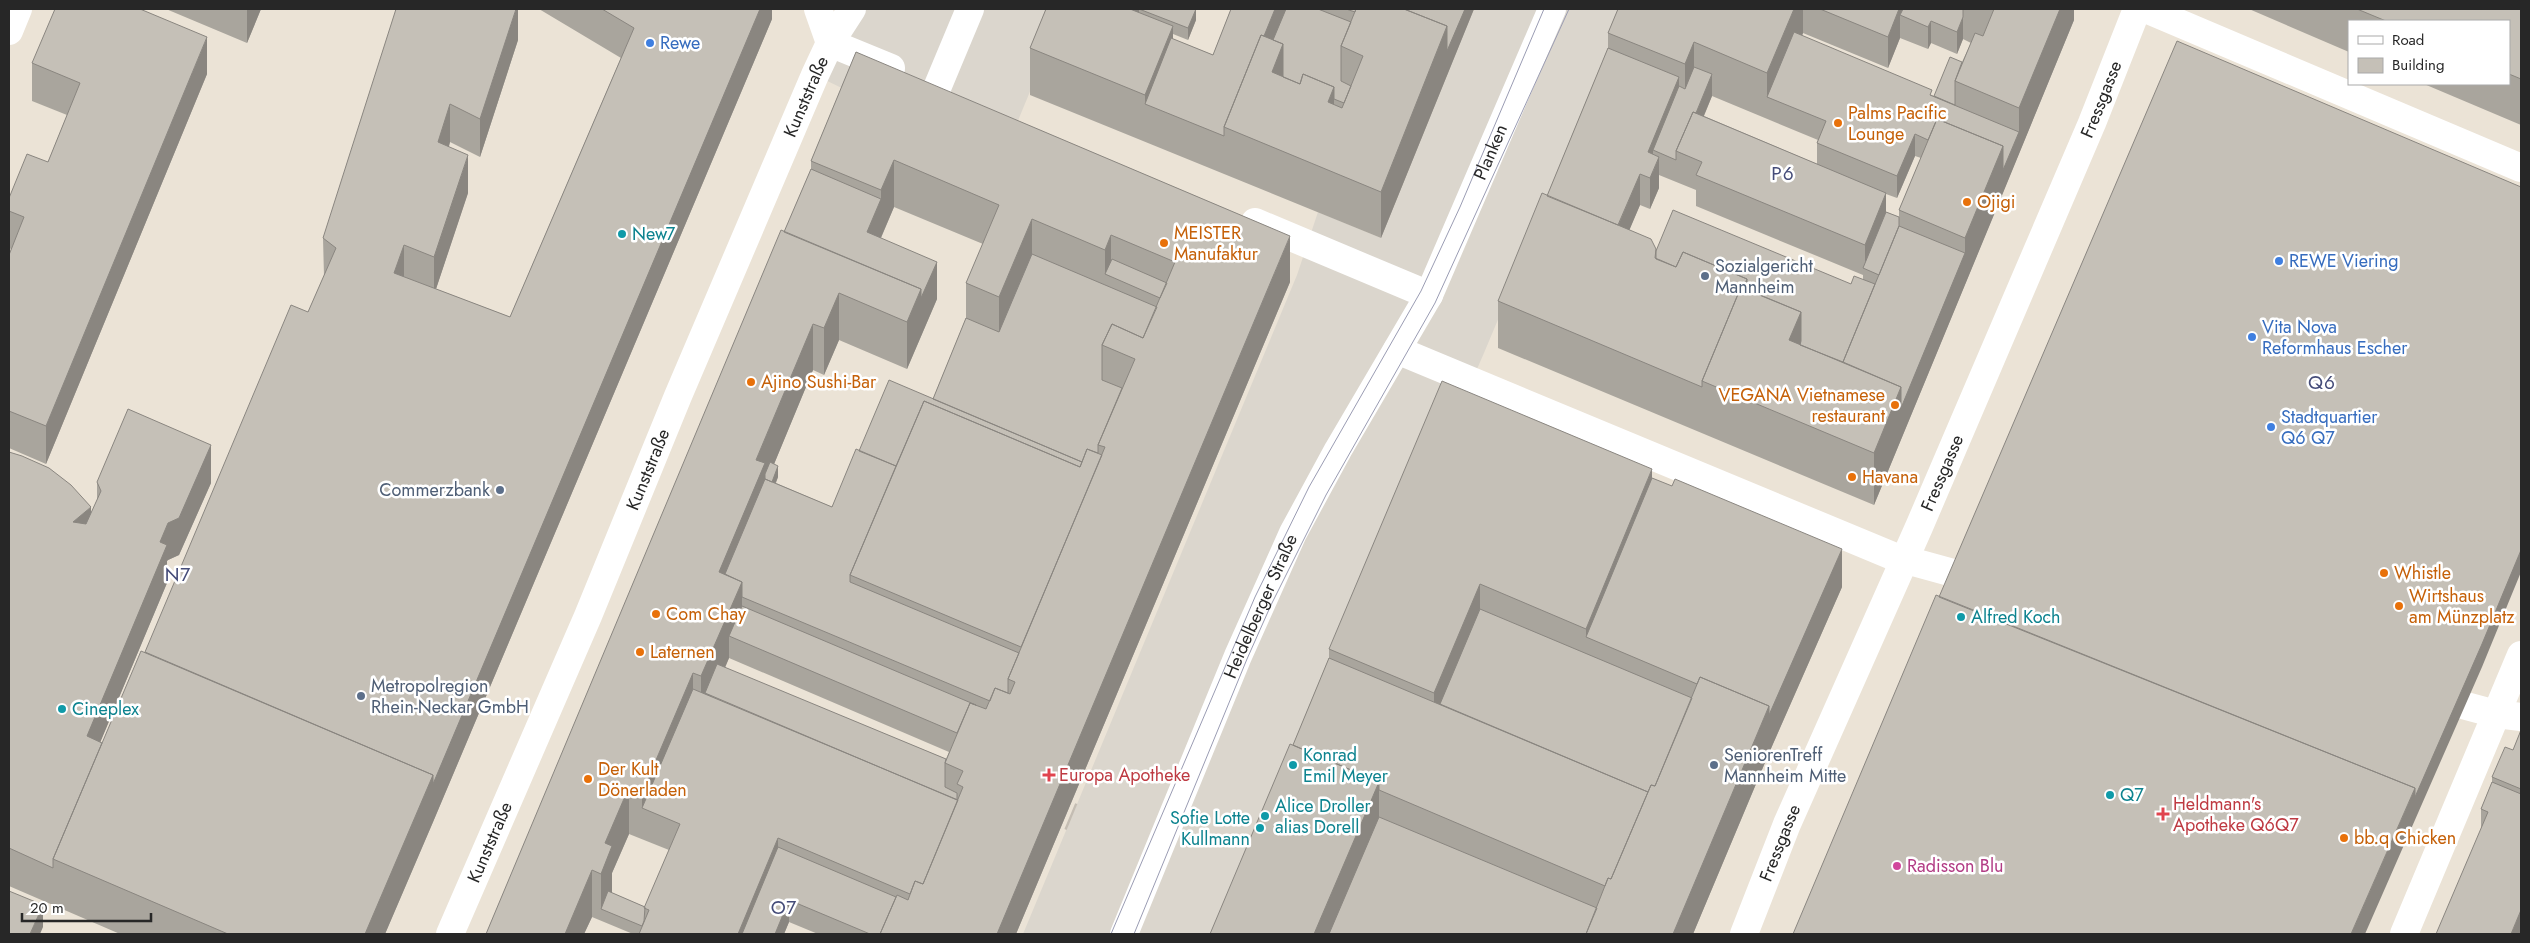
<svg xmlns="http://www.w3.org/2000/svg" width="2530" height="943" viewBox="0 0 2530 943" font-family="Jost,sans-serif">
	<rect width="100%" height="100%" fill="#ebe3d6"/>
	<path fill="#dbd6cd" d="M852,9H1064L1017,123L852,93L815,75Z
		M1474,9H1628L1484,353L1229,934H1023L1297,275L1318,212L1381,238Z"/>
	<g fill="none" stroke-linecap="round" stroke-linejoin="round">
		<path stroke="#c4bdb3" stroke-width="28" stroke-dasharray="28 14" stroke-linecap="butt" d="M1031,800L1072,817"/>
		<g stroke="#fff" stroke-width="28">
			<path d="M830,43L891,68"/>
			<path d="M937,88L970,9"/>
			<path d="M1255,222L1429,295"/>
			<path d="M1397,350L1895,557L1986,582"/>
			<path d="M2429,696L2496,714"/>
			<path id="s1" d="M1124,934L1238,656L1293,533L1338,450L1429,295L1552,9"/>
		</g>
		<g stroke="#fff" stroke-width="28">
			<path d="M818,9L830,43"/>
			<path d="M2146,9L2521,168"/>
			<path d="M9,31L18,9"/>
			<path d="M2496,714L2521,717"/>
			<path id="s2" d="M450,934L588,616L678,396L815,75L830,43L852,9"/>
			<path id="s3" d="M1744,934L1787,824L1919,527L2092,123L2137,9"/>
			<path d="M2404,934L2521,655"/>
		</g>
		<path stroke="#9a9cb3" stroke-width="1" d="M1111,934L1255,597L1309,487L1421,291L1460,207L1544,9
			M1134,934L1247,659L1271,605L1326,495L1435,303L1569,9"/>
	</g>
	<path fill="#a9a59d" fill-rule="evenodd" d="M166,9H261L247,43Z
		M518,9V40L480,157L450,142L449,147L468,193L436,289L510,317L621,58L539,9H772V19L433,822L385,934H120L9,886V452L91,513L97,500V482L211,483L179,555L168,560L167,561V583L100,742L102,743L145,652L308,312L324,276L323,238Z
		M1046,9H1195L1196,20L1188,40L1173,34V39L1213,55L1231,9H1474L1381,238L1030,95V48Z
		M1618,9H2074V20L1874,505L1498,348V301L1547,196L1608,48V33ZM1803,33L1888,68L1900,38L1928,49L1931,43L1957,54L1963,39L1971,43L1962,62L1934,96L1802,36ZM1712,96L1818,140L1817,143V164L1704,116ZM1915,156L1921,158L1899,210V217L1886,212V194L1897,198ZM1659,175L1696,190V206L1863,275V280L1851,284L1656,249L1629,230L1640,205L1650,209L1659,188Z
		M2249,9H2521V125L2424,84H2509V21H2349V52Z
		M856,52L1290,282L1016,934H818L789,922L784,934H633L592,917L584,934H486L811,169V161ZM894,207L983,244L966,283V318L933,399L859,451L832,507L776,483L778,477L774,464L813,370L824,375L839,340L907,369L937,299L881,238ZM729,658L949,752L946,759L725,668ZM629,834L669,850L645,907L612,893V873Z
		M32,63L207,74L46,464L9,448V255L11,249L9,248V198L48,162L67,115L32,101Z
		M1652,478L1842,587L1769,753L1693,934H1210L1293,745L1329,658V649Z
		M2521,730V934L2481,828V809L2492,782V777L2513,750Z"/>
	<path fill="#8a8680" d="M247,9H261L247,43Z
		M516,9H518V40L480,157V119Z
		M760,9H772V19L433,822L385,934H365L433,775Z
		M1131,9H1139V20Z
		M1196,9V20L1188,40V28Z
		M1275,9H1291L1227,128Z
		M1465,9H1474L1381,238V192L1447,26Z
		M1794,9H1803V33L1775,100L1767,97V119V73Z
		M1899,9H1912L1900,15V38L1888,68V37Z
		M2060,9H2074V20L2003,193V170L2019,132V108Z
		M1963,17V39L1957,54V32Z
		M1931,21V43L1928,49V27Z
		M1173,26V72L1145,104V95Z
		M207,37V74L46,464V426Z
		M1694,42V89L1685,111V64Z
		M1283,44V90L1272,72Z
		M1712,74V96L1687,156L1680,153Z
		M1679,77V108L1653,150V172L1659,157V188L1650,209V178L1648,152Z
		M1334,87V133L1328,102Z
		M450,104V142L438,180V142Z
		M1915,134V156L1897,198V176Z
		M2003,146V193L1874,505V453L1901,387L1965,253V238Z
		M468,155V193L434,295V257Z
		M894,160V207L867,270V232L881,199V190Z
		M1640,174V205L1613,269V238Z
		M1886,193V224L1865,269V245Z
		M1032,219V265L999,343V297Z
		M1111,235V277L1105,274V250Z
		M1290,236V282L1016,934H997Z
		M404,245V283L394,273Z
		M937,262V299L907,369V322L921,289Z
		M1747,279V319L1704,382Z
		M839,293V340L824,375V328Z
		M1801,312V363L1789,340Z
		M813,324V370L765,486L778,466V477L730,592L719,572L756,460Z
		M211,445V483L179,555L168,560L167,561V583L87,774V736L160,542L168,523Z
		M1652,469V516L1586,637V629Z
		M91,507V544L73,522Z
		M1842,549V587L1769,753L1693,934H1673L1769,706Z
		M2521,550V572L2482,667L2365,934H2351L2415,788Z
		M742,582V628L729,636V658L709,704L701,701V676Z
		M1480,584V631L1434,718V693Z
		M693,673V719L642,808V793Z
		M1379,782V828L1334,934H1314Z
		M629,787V834L612,873V893L601,909V874L605,843Z
		M778,838V869L751,934H738Z
		M592,870V917L584,934H565Z
		M789,900V922L784,934H775Z
		M43,905V927L40,934H30Z
		M2521,910V934H2511Z"/>
	<path fill="#c5c0b7" stroke="#8a8680" d="M55,9H140L207,37L46,426L9,411V255L24,217L9,211V198L27,154L48,162L80,83L32,63Z
		M396,9H516L480,119L450,104L438,142L468,155L434,257L404,245L394,273L510,317L634,28L602,9H760L433,784V775L145,652L291,305L308,312L336,248L323,238Z
		M1046,9H1130L1173,26L1145,95L1030,48Z
		M1139,9H1196L1188,28Z
		M1231,9H1275L1264,36L1261,35L1224,127V136L1145,104L1171,38L1213,55Z
		M1286,9H1318L1351,22L1341,46V81L1351,86L1344,103L1334,99V87L1303,74L1300,84L1283,77V44L1273,40Z
		M1346,9H1356L1355,12Z
		M1356,9H1404L1447,26L1381,192L1224,127L1261,35L1283,44L1272,72L1300,84L1303,74L1334,87L1328,102L1342,108L1363,56L1341,46Z
		M1404,9H1465L1447,51V26Z
		M1618,9H1794L1767,73L1694,42L1685,64L1608,33Z
		M1820,9H1899L1888,37Z
		M1903,9H1963V17L1957,32L1931,21L1928,27L1900,15Z
		M1994,9H2060L2019,108L1955,81L1975,33L1983,36Z
		M2357,9H2521V79L2509,74V21H2386Z
		M1794,32L1932,90L1930,95L2019,132L2003,170V146L1937,119L1928,140L1915,134L1897,176L1817,143L1826,121L1767,97Z
		M2177,41L2521,187V550L2482,644L2415,797V788L1939,597Z
		M1608,48L1679,77L1648,152L1659,157L1650,178L1640,174L1618,225L1547,196Z
		M856,52L1290,236L997,934H880L897,895L908,900L915,881L923,884L963,787L957,784L963,771L945,763L970,703L986,709L995,688L1010,694L1015,682L1008,679L1105,447L1098,445L1135,359L1102,345L1112,324L1143,338L1175,262L1111,235L1105,250L1032,219L999,297L966,283L999,205L894,160L881,190L811,161Z
		M1950,57L1962,62L1955,81V105L1934,96Z
		M1694,67L1712,74L1696,113L1693,112L1676,151V160L1653,150L1679,86L1685,89Z
		M1693,112L1886,193L1865,245L1696,175L1702,162L1676,151Z
		M1937,119L2003,146L1965,238L1899,210Z
		M811,169L881,199L867,232L937,262L921,298V289L784,232Z
		M1542,193L1651,239L1656,249L1655,258L1660,260L1676,267L1683,252L1747,279L1743,288L1741,287L1702,381V387L1498,301Z
		M1673,210L1851,284L1854,276L1875,284L1843,362L1800,345L1801,341V312L1747,290V279L1683,252L1676,267L1656,259V251Z
		M1886,212L1899,217V226L1879,275L1863,268Z
		M1899,226L1965,253L1901,408V387L1843,362Z
		M781,230L921,289L907,322L839,293L824,328L813,324L756,460L765,463L719,572L742,582L701,676L693,673L642,793L629,787L605,843L612,846L601,874L592,870L565,934H486Z
		M1032,254L1157,307L1143,338L1112,324L1102,345V380L1122,388L1098,445V453L1087,449L1082,462L933,399L966,318L999,332Z
		M1112,259L1167,283L1160,298L1105,274Z
		M1741,287L1801,312L1789,340L1901,387L1874,453L1702,381Z
		M889,380L1082,462L1080,467L924,401L896,466L859,451Z
		M1442,381L1652,469L1586,629L1480,584L1434,693L1329,649Z
		M924,401L1080,467L1087,449L1102,455L1021,647L850,575Z
		M128,409L211,445L179,518L168,523L160,542L167,545L87,736L102,743L53,859V868L9,848V452L22,456L49,468L71,485L91,507L73,522L86,524L101,491L97,482Z
		M856,449L896,466L850,575V582L1019,653L1008,679V693L995,688L990,701L742,597V582L725,574L765,479L832,507Z
		M770,462L778,466L772,482L765,479V474Z
		M1652,478L1672,486L1675,479L1842,549L1769,715V706L1700,677L1697,684L1586,637Z
		M1936,595L2415,788L2351,934H1793Z
		M742,606L976,705L970,703L957,733L729,636Z
		M1480,609L1692,698L1655,786L1651,785L1648,792L1440,704Z
		M141,651L433,775L365,934H228L53,859Z
		M1329,658L1648,792L1611,879L1608,878L1605,886L1379,790V782L1293,745Z
		M717,664L946,759L945,763V787L957,793V800L705,693Z
		M1700,677L1769,706L1673,934H1586L1608,878L1611,879L1651,785L1655,786Z
		M693,689L958,800L923,884L915,881L910,894L778,838L738,934H639L649,910L644,908L680,824L642,808Z
		M2521,730V789L2492,777L2505,747L2513,750Z
		M1290,744L1379,782L1314,934H1210Z
		M2492,782L2521,794V910L2511,934H2436L2488,812L2481,809Z
		M1379,817L1597,908L1586,934H1329Z
		M778,847L896,897L880,934H870L789,900L775,934H742Z
		M9,891L43,905L30,934H9Z
		M608,891L645,907L644,921L642,926L601,909Z"/>
	<g fill="#3f7fe0" stroke="#fff" stroke-width="2">
		<circle cx="650" cy="43" r="5"/>
		<circle cx="2279" cy="261" r="5"/>
		<circle cx="2252" cy="337" r="5"/>
		<circle cx="2271" cy="427" r="5"/>
	</g>
	<g fill="#e8710a" stroke="#fff" stroke-width="2">
		<circle cx="1838" cy="123" r="5"/>
		<circle cx="1967" cy="202" r="5"/>
		<circle cx="1164" cy="243" r="5"/>
		<circle cx="751" cy="382" r="5"/>
		<circle cx="1895" cy="405" r="5"/>
		<circle cx="1852" cy="477" r="5"/>
		<circle cx="2384" cy="573" r="5"/>
		<circle cx="2399" cy="606" r="5"/>
		<circle cx="656" cy="614" r="5"/>
		<circle cx="640" cy="652" r="5"/>
		<circle cx="588" cy="779" r="5"/>
		<circle cx="2344" cy="838" r="5"/>
	</g>
	<g fill="#0f9aa8" stroke="#fff" stroke-width="2">
		<circle cx="622" cy="234" r="5"/>
		<circle cx="1961" cy="617" r="5"/>
		<circle cx="62" cy="709" r="5"/>
		<circle cx="1293" cy="765" r="5"/>
		<circle cx="2110" cy="795" r="5"/>
		<circle cx="1265" cy="816" r="5"/>
		<circle cx="1260" cy="828" r="5"/>
	</g>
	<g fill="#5c6f8a" stroke="#fff" stroke-width="2">
		<circle cx="1705" cy="276" r="5"/>
		<circle cx="500" cy="490" r="5"/>
		<circle cx="361" cy="696" r="5"/>
		<circle cx="1714" cy="765" r="5"/>
	</g>
	<g fill="#e0444e" stroke="#fff" stroke-width="2">
		<path d="M1046.5 767.5h5v5h5v5h-5v5h-5v-5h-5v-5h5z"/>
		<path d="M2160.5 806.5h5v5h5v5h-5v5h-5v-5h-5v-5h5z"/>
	</g>
	<circle fill="#d1479c" stroke="#fff" stroke-width="2" cx="1897" cy="866" r="5"/>
	<g text-anchor="middle" dominant-baseline="central" stroke-width="5" stroke-linejoin="round" paint-order="stroke">
		<g font-size="18" fill="#366cbe" stroke="#fff" text-anchor="start">
			<text x="660" y="43">Rewe</text>
			<text x="2289" y="261">REWE Viering</text>
			<text x="2262" y="327">Vita Nova<tspan x="2262" dy="21">Reformhaus Escher</tspan></text>
			<text x="2281" y="417">Stadtquartier<tspan x="2281" dy="21">Q6 Q7</tspan></text>
		</g>
		<g font-size="18" fill="#272727" stroke="#fff">
			<text stroke="none"><textPath href="#s2" startOffset="910">Kunststraße</textPath></text>
			<text stroke="none"><textPath href="#s3" startOffset="908">Fressgasse</textPath></text>
			<text stroke="none"><textPath href="#s1" startOffset="865">Planken</textPath></text>
			<text stroke="none"><textPath href="#s2" startOffset="505">Kunststraße</textPath></text>
			<text stroke="none"><textPath href="#s3" startOffset="502">Fressgasse</textPath></text>
			<text stroke="none"><textPath href="#s1" startOffset="355">Heidelberger Straße</textPath></text>
			<text stroke="none"><textPath href="#s2" startOffset="100">Kunststraße</textPath></text>
			<text stroke="none"><textPath href="#s3" startOffset="98">Fressgasse</textPath></text>
		</g>
		<g font-size="18" fill="#c56008" stroke="#fff" text-anchor="start">
			<text x="1848" y="113">Palms Pacific<tspan x="1848" dy="21">Lounge</tspan></text>
			<text x="1977" y="202">Ojigi</text>
			<text x="1174" y="233">MEISTER<tspan x="1174" dy="21">Manufaktur</tspan></text>
			<text x="761" y="382">Ajino Sushi-Bar</text>
			<text x="1885" y="395" text-anchor="end">VEGANA Vietnamese<tspan x="1885" dy="21">restaurant</tspan></text>
			<text x="1862" y="477">Havana</text>
			<text x="2394" y="573">Whistle</text>
			<text x="2409" y="596">Wirtshaus<tspan x="2409" dy="21">am Münzplatz</tspan></text>
			<text x="666" y="614">Com Chay</text>
			<text x="650" y="652">Laternen</text>
			<text x="598" y="769">Der Kult<tspan x="598" dy="21">Dönerladen</tspan></text>
			<text x="2354" y="838">bb.q Chicken</text>
		</g>
		<g font-size="18" fill="#0d838f" stroke="#fff" text-anchor="start">
			<text x="632" y="234">New7</text>
			<text x="1971" y="617">Alfred Koch</text>
			<text x="72" y="709">Cineplex</text>
			<text x="1303" y="755">Konrad<tspan x="1303" dy="21">Emil Meyer</tspan></text>
			<text x="2120" y="795">Q7</text>
			<text x="1275" y="806">Alice Droller<tspan x="1275" dy="21">alias Dorell</tspan></text>
			<text x="1250" y="818" text-anchor="end">Sofie Lotte<tspan x="1250" dy="21">Kullmann</tspan></text>
		</g>
		<g font-size="18" fill="#4e5e75" stroke="#fff" text-anchor="start">
			<text x="1715" y="266">Sozialgericht<tspan x="1715" dy="21">Mannheim</tspan></text>
			<text x="490" y="490" text-anchor="end">Commerzbank</text>
			<text x="371" y="686">Metropolregion<tspan x="371" dy="21">Rhein-Neckar GmbH</tspan></text>
			<text x="1724" y="755">SeniorenTreff<tspan x="1724" dy="21">Mannheim Mitte</tspan></text>
		</g>
		<g font-size="18" fill="#be3a42" stroke="#fff" text-anchor="start">
			<text x="1059" y="775">Europa Apotheke</text>
			<text x="2173" y="804">Heldmann's<tspan x="2173" dy="21">Apotheke Q6Q7</tspan></text>
		</g>
		<g font-size="18" fill="#b23c85" stroke="#fff" text-anchor="start">
			<text x="1907" y="866">Radisson Blu</text>
		</g>
		<g font-size="19" letter-spacing="1" fill="#454c79" stroke="#fff">
			<text x="1783" y="173">P6</text>
			<text x="2322" y="382">Q6</text>
			<text x="178" y="574">N7</text>
			<text x="784" y="907">O7</text>
		</g>
	</g>
	<rect width="2530" height="943" fill="none" stroke="#272727" stroke-width="20"/>
	<rect x="2348" y="20" width="162" height="65" fill="#ffffff" stroke="#a9a9a9"/>
	<rect x="2358" y="36" width="25" height="8" fill="#ffffff" stroke="#a9a9a9"/>
	<text x="2392" y="45" font-size="15" fill="#272727">Road</text>
	<rect x="2358" y="58" width="25" height="15" fill="#c5c0b7" stroke="#a9a9a9"/>
	<text x="2392" y="70" font-size="15" fill="#272727">Building</text>
	<path d="M22 913v8h129v-8" fill="none" stroke="#272727" stroke-width="2.5"/>
	<text x="30" y="913" font-size="15" fill="#272727" stroke="#ffffff" stroke-width="4" paint-order="stroke">20 m</text>
</svg>
